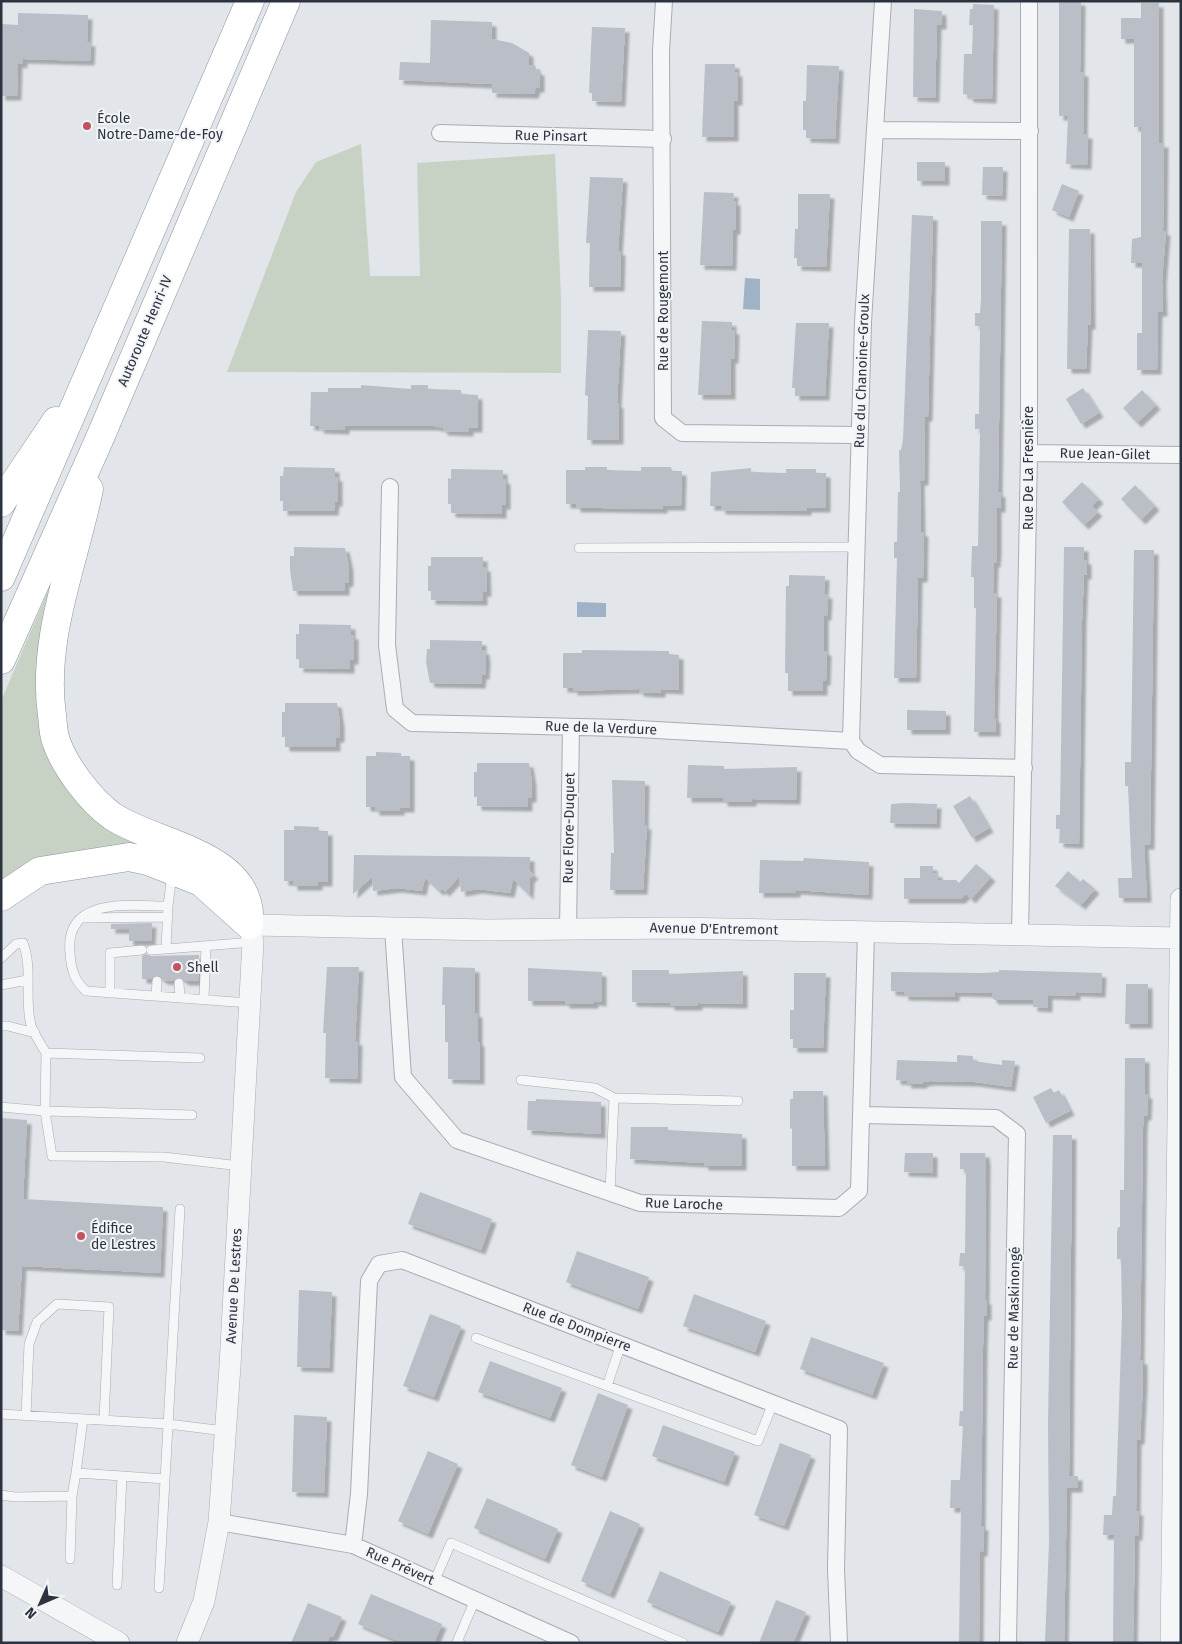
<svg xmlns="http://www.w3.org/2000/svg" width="1182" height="1644" viewBox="0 0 1182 1644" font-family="'Fira Sans',sans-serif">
	<defs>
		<filter id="shadow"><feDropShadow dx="4.5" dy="4.5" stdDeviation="1" flood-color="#0004"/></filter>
	</defs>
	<rect width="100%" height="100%" fill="#e2e5e9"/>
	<path fill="#c8d2c4" d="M361,144L370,276H420L417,163L555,154L561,297V373L227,372L296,192L316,162Z
		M62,558L54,767L69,792L91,815L205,869L153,854L1,881V701Z"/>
	<path fill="#a0b3c6" d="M745,278L760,279V310L743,309Z
		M577,602L606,603V617H577Z"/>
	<path fill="#babec6" filter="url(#shadow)" d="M1059,1H1081L1080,72H1084L1083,134H1088L1087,165L1066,164L1068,116H1059Z
		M1141,3H1159V143H1164L1163,231H1166L1162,281L1163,312H1158L1157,370H1137V333H1142V263H1131L1132,239L1141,237V127H1134V39H1121V18H1141Z
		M973,4L994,5L992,99L969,98V95L963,94L964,54H972L973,25H969L970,9H973Z
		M914,9L942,11V25H937L935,98L913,97Z
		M18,13L88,15L87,42H91L90,61L23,59V64L18,63L17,96H1V24L18,25Z
		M431,20L492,22V39L512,43L529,53V65H535L537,71H540V88H536L534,94L492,93V84L399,80L400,62L430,63Z
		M592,27L625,28L621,102L592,101V93H589Z
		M705,64H735V72H738V101H734V137H702Z
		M807,65L839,66L835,139L806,138V130H803V101H806Z
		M917,162H945V181H917Z
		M983,167H1003L1002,196L982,195Z
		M590,177L623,178L618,251H621L620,287H589L590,243H586Z
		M1062,184L1079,191L1069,217L1052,210Z
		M704,192L734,193L733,201H736V230H733L732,266L700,265Z
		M798,194H830L826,267L797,266V258H794L795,229H798Z
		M912,215L933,216L928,417H925L924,481H920L921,532H924L923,578H918L916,678H894L897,558H894V542H897L898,492H900L899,450H901L903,440Z
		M981,221H1002L998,492L1001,493V508H997V551L996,563H994L993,593H997L994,718H996V732H974L976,608H974V577H971L972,546H978L980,429H975V414H979L980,326H975V313H980L981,299Z
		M1069,229H1090L1091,325H1088L1086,369H1067Z
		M702,321L732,322V330H735L734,359H731V395H698Z
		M796,323H829L825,396H795V388H792Z
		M588,330L621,331L617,403L619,404V440H587L588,396L585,395Z
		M361,385L411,389V385H428V389L461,390V394L478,395V428H469V432L443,431V428L434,426H345V430L319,429L320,426H310L311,392H328V388H361Z
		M1083,388L1099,413L1081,424L1066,399Z
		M1142,390L1156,405L1137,423L1123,408Z
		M284,467L335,468V477H338V502H335L334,511H283V501H280V476H283Z
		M585,467H607V470L641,471V467H671L672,471H682L681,506H663V509L601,508H576V504H566V470H585Z
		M751,468V472L786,473V469H816V473H826V508H807V511L721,510V506H710L711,472Z
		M451,469L503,470V479L506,480V505H502V514L451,513V504H448V478L451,479Z
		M1082,482L1099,499L1092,506L1098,512L1084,525L1062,502Z
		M1135,485L1155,506L1141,520L1121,499Z
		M294,547L345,548L349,567V582L345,583V591H293L290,570V556H294Z
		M1064,547H1084V560H1087V575H1084L1082,620L1079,844L1059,843L1060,829H1056V815H1060Z
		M1134,550H1154L1150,845H1144L1147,898H1119L1118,878H1132L1128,786H1125V762H1131Z
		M431,557H483V567H486L487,592H483V601L431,600V591H428V566H431Z
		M789,575L825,576L824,594H828L827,616H824V651H827L826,681H823V691H788V673H785L786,586H789Z
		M299,624L351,625V635H354V660H350V669L299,668V659H296V634H299Z
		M430,640L482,641V650H485L486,660L485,675H482L481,684L430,683L426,662L427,649H430Z
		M582,650L669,651V654L679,655V690L661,689V693H653L639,692V689L573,691V688H563V653H582Z
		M285,703H337L340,723V738H336V747H285V737H282V712H285Z
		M907,710L946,711V730H907Z
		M376,752L401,753V756H410V808H400V811H375V807H366V756H376Z
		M477,763H529L532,782V798H528V807L477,806V797H474V772H477Z
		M688,765L724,766V769L797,767L796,800L752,799V802H723V798H687Z
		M612,780L645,781L644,825H647L643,890H610L611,853H614Z
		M970,796L989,828L972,838L953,806Z
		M906,803L937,804L936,824L890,823L891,804Z
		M294,826L319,827V831H328V882H318V886H293V881H284V830H294Z
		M354,855L530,857V871L534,875L530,878L529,895L513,879L510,893L478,889L461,892L459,877L445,892L442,889L439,891L425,878L422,891L398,888L373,891L372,877L353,894Z
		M804,858L869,862L868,895L796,890V893H759L760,860L803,861Z
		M976,864L991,877L971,899L966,894L961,899H904V878H920V866H933V873H938V880H956L959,883Z
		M1068,871L1080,882L1083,879L1095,889L1081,905L1055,886Z
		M152,923L151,941H129V929H111V924Z
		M146,954L151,956L199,955L198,981H185L179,977L173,981L163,980L157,975L151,979H142V956Z
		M327,967H359L355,1041H358L357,1079L325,1078L326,1033H323Z
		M443,967L475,968V1013H478V1042H480V1080L448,1079V1042H445V1005H442Z
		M528,968L602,972V1002L594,1001V1004H565V1001H528Z
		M632,970H669V974L743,971V1004L698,1003V1006H670V1003L632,1002Z
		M999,970L1102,973L1101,993L1076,992V996L1048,995V1008L1033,1007V1000H995L992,998V993L955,992V997L904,996V992L891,991V972L982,973L999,972Z
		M794,973H826L823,1048H793V1039H790V1010H794Z
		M1126,984H1148V1024H1125Z
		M957,1055L973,1056V1061L1002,1065V1060L1015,1061L1011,1087L975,1082L931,1081L923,1082V1084H907V1081L896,1080L897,1060L957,1062Z
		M1125,1058H1145V1094H1148L1147,1116H1144L1143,1127L1140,1360H1143V1383L1140,1440H1137L1136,1511H1139L1138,1536H1135L1133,1643H1113L1114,1535H1103L1104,1515H1112L1113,1496H1116L1122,1315L1121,1259H1117V1232L1118,1227H1120V1190H1124Z
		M1051,1088L1054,1093L1059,1090L1070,1111L1046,1123L1033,1097Z
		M793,1091H823L825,1166H792V1129L790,1128V1099H793Z
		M536,1099L601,1102V1134L527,1130L528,1101H536Z
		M1,1118L27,1120L23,1199L163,1207L160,1273L22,1266L18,1331L1,1330Z
		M631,1127H668V1130L742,1134V1166H704V1163L630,1159Z
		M1053,1135H1072L1069,1476H1078V1488H1067L1064,1643H1045L1049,1543L1048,1423Z
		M905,1153H933V1173L904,1172Z
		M960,1153H985L986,1162L985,1300H987V1316H984L983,1346L981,1526H984L983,1552H980L979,1642H959L961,1508H950L951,1480H960L963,1426H959L960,1411H963L965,1266H959L960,1253H965L966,1169H960Z
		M420,1192L492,1219L481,1250L408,1224Z
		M577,1251L649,1277L638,1309L566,1282Z
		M299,1290L332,1292L329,1368L297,1367Z
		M694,1294L766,1321L755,1352L683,1326Z
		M430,1314L461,1326L434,1397L403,1386Z
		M811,1337L884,1363L872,1395L800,1369Z
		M490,1361L562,1388L550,1418L478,1392Z
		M598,1393L628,1405L602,1477L571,1465Z
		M294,1415L327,1417L324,1493L292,1492Z
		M663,1425L735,1452L724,1482L652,1456Z
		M780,1443L811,1455L784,1526L754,1515Z
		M428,1451L458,1464L428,1534L398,1521Z
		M487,1498L558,1529L545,1559L474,1528Z
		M610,1511L640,1524L610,1594L581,1581Z
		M660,1571L731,1602L718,1632L647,1602Z
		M371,1594L442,1624L434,1643H403L358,1624Z
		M776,1600L806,1612L793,1643H759Z
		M308,1603L342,1617L333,1637L330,1636L327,1643H291Z"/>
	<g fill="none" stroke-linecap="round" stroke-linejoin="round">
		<g stroke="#a8acb3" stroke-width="10">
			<path id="service" d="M579,548L857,547
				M172,874L168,906C130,906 64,896 70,953C71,968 74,981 86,991L249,1003
				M168,906L166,949L253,942
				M81,918L168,917
				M151,950L166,949
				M1,958L16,944L23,943C33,968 24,999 31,1025C34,1035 41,1044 46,1053
				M179,983L180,997
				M1,985L27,980
				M110,993V953L142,950
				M156,996L157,981
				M204,999L206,946
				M1,1026H8L35,1033
				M521,1080L595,1088L614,1098
				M1,1107L45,1111L46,1053L200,1058
				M192,1115L45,1111L52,1156L164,1157L240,1166
				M610,1193L614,1098L738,1101
				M476,1338L758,1441L773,1403
				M607,1386L621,1344
				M1,1414L168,1424L225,1431
				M26,1416L29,1344L37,1322L57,1304L109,1307L104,1420
				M76,1473L83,1419
				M1,1495L15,1497L72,1496L70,1559
				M72,1496L76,1473L122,1476
				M434,1582L451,1543L683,1643
				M117,1585L122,1476L165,1479
				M159,1588L180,1209
				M460,1643L457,1642L475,1600"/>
		</g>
		<g stroke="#a8acb3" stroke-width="18">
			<path id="minor" d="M664,1L661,51L663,418L682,433L859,435
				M875,130L1030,131
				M440,133L663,139
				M1029,453L1181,455
				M390,487L387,645L395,709L412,723L620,728L851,741L858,751L880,765L1024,768
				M851,741L863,322L883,1
				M393,928L403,1077L457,1140L640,1203L839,1208L859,1191L866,932
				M568,930L571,727
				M1020,934L1029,453V1
				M863,1115L996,1118L1017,1134L1008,1643
				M219,1522L353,1545L571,1643
				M353,1545L359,1494L369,1281L379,1264L402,1260L839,1429L836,1569L839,1643"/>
		</g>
		<g stroke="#a8acb3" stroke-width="22">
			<path id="tertiary" d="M1,1576L119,1643
				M187,1643L204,1601L219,1522L230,1366L253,942L249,925L488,930L676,928L1180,938
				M1171,1643L1181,899"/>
		</g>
		<g stroke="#8b939f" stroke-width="29">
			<path id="motorway" d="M89,489C74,563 41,639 52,715C53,723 53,733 56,741C65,767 90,800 112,816C157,846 255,853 249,925
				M1,503L56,421
				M1,577L250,1
				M1,660L99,440L286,1
				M1,897L40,871L129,857L148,861L201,882L249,925"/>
		</g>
		<use href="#service" stroke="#f5f6f8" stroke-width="9"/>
		<use href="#minor" stroke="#f5f6f8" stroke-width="16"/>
		<use href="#tertiary" stroke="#f5f6f8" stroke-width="21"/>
		<use href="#motorway" stroke="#fff" stroke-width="28"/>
	</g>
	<g fill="#c35363" stroke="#f2f4f7" stroke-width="2">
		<circle cx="87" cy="126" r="5"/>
		<circle cx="177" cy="967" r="5"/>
		<circle cx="81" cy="1236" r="5"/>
	</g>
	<g text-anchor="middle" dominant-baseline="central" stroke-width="4" stroke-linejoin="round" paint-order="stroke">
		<g font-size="14" fill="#2c3340" stroke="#f2f4f7" text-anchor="start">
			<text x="97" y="118">École<tspan x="97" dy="16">Notre-Dame-de-Foy</tspan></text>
			<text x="187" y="967">Shell</text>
			<text x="91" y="1228">Édifice<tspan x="91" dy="16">de Lestres</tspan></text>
		</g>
		<g font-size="14" fill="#2c3340" stroke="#f2f4f7">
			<text transform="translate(551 136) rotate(1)">Rue Pinsart</text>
			<text transform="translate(663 311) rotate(-90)">Rue de Rougemont</text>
			<text transform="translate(145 331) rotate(-67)">Autoroute Henri-IV</text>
			<text transform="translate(862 371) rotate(-88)">Rue du Chanoine-Groulx</text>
			<text transform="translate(1105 454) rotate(1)">Rue Jean-Gilet</text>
			<text transform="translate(1028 468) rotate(-90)">Rue De La Fresnière</text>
			<text transform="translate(601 728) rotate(2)">Rue de la Verdure</text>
			<text transform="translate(569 828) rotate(-89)">Rue Flore-Duquet</text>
			<text transform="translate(714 929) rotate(1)">Avenue D'Entremont</text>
			<text transform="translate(684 1204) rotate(2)">Rue Laroche</text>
			<text transform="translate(234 1286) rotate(-87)">Avenue De Lestres</text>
			<text transform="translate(1014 1308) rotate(-89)">Rue de Maskinongé</text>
			<text transform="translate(577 1327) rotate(21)">Rue de Dompierre</text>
			<text transform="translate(400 1566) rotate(24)">Rue Prévert</text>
		</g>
	</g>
	<rect width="1182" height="1644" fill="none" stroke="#2c3340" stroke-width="5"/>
	<g transform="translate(40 1604) rotate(225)" stroke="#f2f4f7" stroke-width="4" paint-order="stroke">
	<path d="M0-4L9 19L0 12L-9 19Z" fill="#2c3340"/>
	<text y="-8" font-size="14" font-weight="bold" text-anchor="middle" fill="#2c3340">N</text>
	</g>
</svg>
